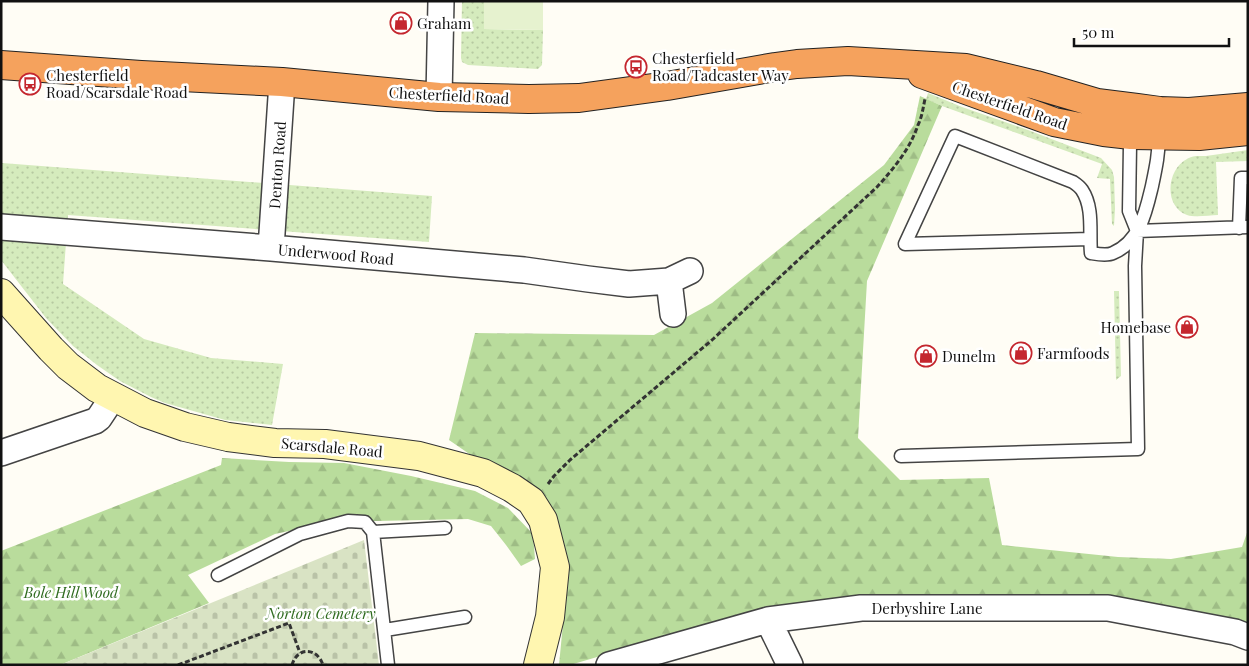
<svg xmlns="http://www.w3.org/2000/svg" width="1249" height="666" viewBox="0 0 1249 666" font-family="'Playfair Display',serif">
	<defs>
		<pattern id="grass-dots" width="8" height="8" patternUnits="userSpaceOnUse" patternTransform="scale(1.25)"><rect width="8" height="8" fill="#d5ebbd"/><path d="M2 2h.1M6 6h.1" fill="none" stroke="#b6c8a1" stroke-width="1.8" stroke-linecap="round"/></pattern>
		<pattern id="forest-firs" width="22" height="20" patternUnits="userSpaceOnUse" patternTransform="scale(1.25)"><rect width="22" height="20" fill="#b9dc9c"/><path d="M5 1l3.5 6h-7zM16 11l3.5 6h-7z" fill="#9ebc85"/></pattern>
		<pattern id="cemetery-stones" width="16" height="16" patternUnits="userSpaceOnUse" patternTransform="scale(1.25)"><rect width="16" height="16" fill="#d9e3c4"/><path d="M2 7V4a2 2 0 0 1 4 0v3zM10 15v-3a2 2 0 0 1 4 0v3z" fill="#b9c2a7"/></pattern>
	</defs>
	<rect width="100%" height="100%" fill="#fffdf5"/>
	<path fill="url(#grass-dots)" d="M462,1H484V29L543,30L542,65L538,69L468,65L462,62L461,58Z
		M928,93L962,107L1028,130L1101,158L1112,170L1114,177L1115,209L1114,226L1112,224L1110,179L1097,178L1102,164L942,106L926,99Z
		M1248,150V161L1216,162L1218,215C1209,215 1196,218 1187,215C1163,206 1167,169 1187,159C1193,155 1199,156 1206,156C1220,154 1234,152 1248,150Z
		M2,163L432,196L429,242L68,215L63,284L144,339L211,358L283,364L272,425L225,420L165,403L151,397L120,381L97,365L73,346L46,318L1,260Z
		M1114,291H1119L1121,376L1116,380Z"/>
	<path fill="url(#forest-firs)" d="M920,96L942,106L867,281L858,438L900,480L989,478L1002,545L1118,557L1171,559L1242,547L1248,530V634L1021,602L665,637L570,665H559L568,572L545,506L449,440L475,333L654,335L712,303L884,165L914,125Z
		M222,458L289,462L344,463L411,476L475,491L508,508L533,534L535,559L521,566L506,545L491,526L468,519L377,521H335L275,534L188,575L209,603L60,665H1V551L221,465Z"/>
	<path fill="url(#cemetery-stones)" d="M364,540L379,665H60Z"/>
	<path fill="#e6f2cf" d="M484,1H543V30L484,29Z"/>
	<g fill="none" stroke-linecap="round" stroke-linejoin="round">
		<g stroke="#444" stroke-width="15">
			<path id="lane" d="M1239,228L1241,178H1248
				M1137,231L1248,227
				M1090,239L905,244L955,136L1073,182C1076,184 1080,187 1082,190C1094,208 1089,233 1091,253C1097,254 1107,256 1113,253C1140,242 1146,211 1152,186C1156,167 1159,153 1159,133
				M901,456L1138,449L1135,266L1137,231L1129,211L1130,145L1131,133
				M373,532L445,528
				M218,575L300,534L348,521L365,522L373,532L388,665
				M385,630L465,617"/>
		</g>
		<g stroke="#444" stroke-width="28">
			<path id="street" d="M439,97L441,1
				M1,227L271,248L524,270L588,279L629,284L669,281L673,314
				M271,248L282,82
				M669,281L690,271
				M1,453L95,421L99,418L113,397
				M768,620L790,665
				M609,665L768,620L861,608H1108L1235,632L1248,637"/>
		</g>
		<g stroke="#333" stroke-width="30">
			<path id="secondary" d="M1,293L51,349L68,366L97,388L145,413L185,427L228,437L275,443L325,444L419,456L483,473L512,488L531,501L543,520L555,567L550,617L538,665"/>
		</g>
		<g stroke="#222" stroke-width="30">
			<path id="highway" d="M1,65L141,75L282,82L439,97L529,99L579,98L667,86L775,67L797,64L848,61L966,68L1036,85L1097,103L1137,108L1160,111L1189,112L1248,107
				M922,74L1054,122L1104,132L1131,135L1199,136L1248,131"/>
		</g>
		<path stroke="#333" stroke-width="3" stroke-dasharray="5 2.5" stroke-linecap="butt" d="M548,484L554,476L570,460L712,340L877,187C894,168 910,149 918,125C922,117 923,108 925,99
			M178,665L289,623L300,653
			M292,665C297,647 317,647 323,665"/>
		<use href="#lane" stroke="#fff" stroke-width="12"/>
		<use href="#street" stroke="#fff" stroke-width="25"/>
		<use href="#secondary" stroke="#fff6b0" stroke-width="28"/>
		<use href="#highway" stroke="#f5a25d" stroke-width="28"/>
	</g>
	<defs>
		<g id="shop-ring" transform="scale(1.125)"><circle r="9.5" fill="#fff" stroke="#c4262e" stroke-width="1.5"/><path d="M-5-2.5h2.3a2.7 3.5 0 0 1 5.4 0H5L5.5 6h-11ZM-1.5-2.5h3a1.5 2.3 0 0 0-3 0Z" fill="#c4262e"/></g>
		<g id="bus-ring" transform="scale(1.125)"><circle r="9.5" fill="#fff" stroke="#c4262e" stroke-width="1.5"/><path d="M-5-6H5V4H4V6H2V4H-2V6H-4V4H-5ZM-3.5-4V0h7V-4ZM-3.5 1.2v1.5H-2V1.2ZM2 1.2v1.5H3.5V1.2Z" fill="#c4262e"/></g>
	</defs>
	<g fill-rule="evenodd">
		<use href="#shop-ring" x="401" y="23"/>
		<use href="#bus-ring" x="636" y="67"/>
		<use href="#bus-ring" x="30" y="84"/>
		<use href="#shop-ring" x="1187" y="327"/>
		<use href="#shop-ring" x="1021" y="353"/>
		<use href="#shop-ring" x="926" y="356"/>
	</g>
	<g text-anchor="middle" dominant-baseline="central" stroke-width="5" stroke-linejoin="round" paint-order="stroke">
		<g font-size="15" fill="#111" stroke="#fff" text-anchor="start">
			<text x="417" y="23">Graham</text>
			<text x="652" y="58">Chesterfield<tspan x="652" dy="17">Road/Tadcaster Way</tspan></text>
			<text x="46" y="75">Chesterfield<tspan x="46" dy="17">Road/Scarsdale Road</tspan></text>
			<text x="1171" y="327" text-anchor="end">Homebase</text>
			<text x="1037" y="353">Farmfoods</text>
			<text x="942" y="356">Dunelm</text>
		</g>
		<g font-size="15" fill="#111" stroke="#fff">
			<text transform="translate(449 95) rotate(3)">Chesterfield Road</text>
			<text transform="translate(1010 105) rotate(19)">Chesterfield Road</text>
			<text transform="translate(277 165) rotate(-86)">Denton Road</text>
			<text transform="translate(336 254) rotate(5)">Underwood Road</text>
			<text transform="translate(332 447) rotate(5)">Scarsdale Road</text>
			<text x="927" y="608">Derbyshire Lane</text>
		</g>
		<g font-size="15" font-style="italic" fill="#2f6b1f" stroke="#fff">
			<text x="71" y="592">Bole Hill Wood</text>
			<text x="321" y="613">Norton Cemetery</text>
		</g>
	</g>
	<rect width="1249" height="666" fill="none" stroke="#111111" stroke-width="5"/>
	<path d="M1074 38v8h155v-8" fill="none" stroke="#111111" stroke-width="2.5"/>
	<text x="1082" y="38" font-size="15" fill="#111111" stroke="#ffffff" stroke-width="4" paint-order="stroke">50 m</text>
</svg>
